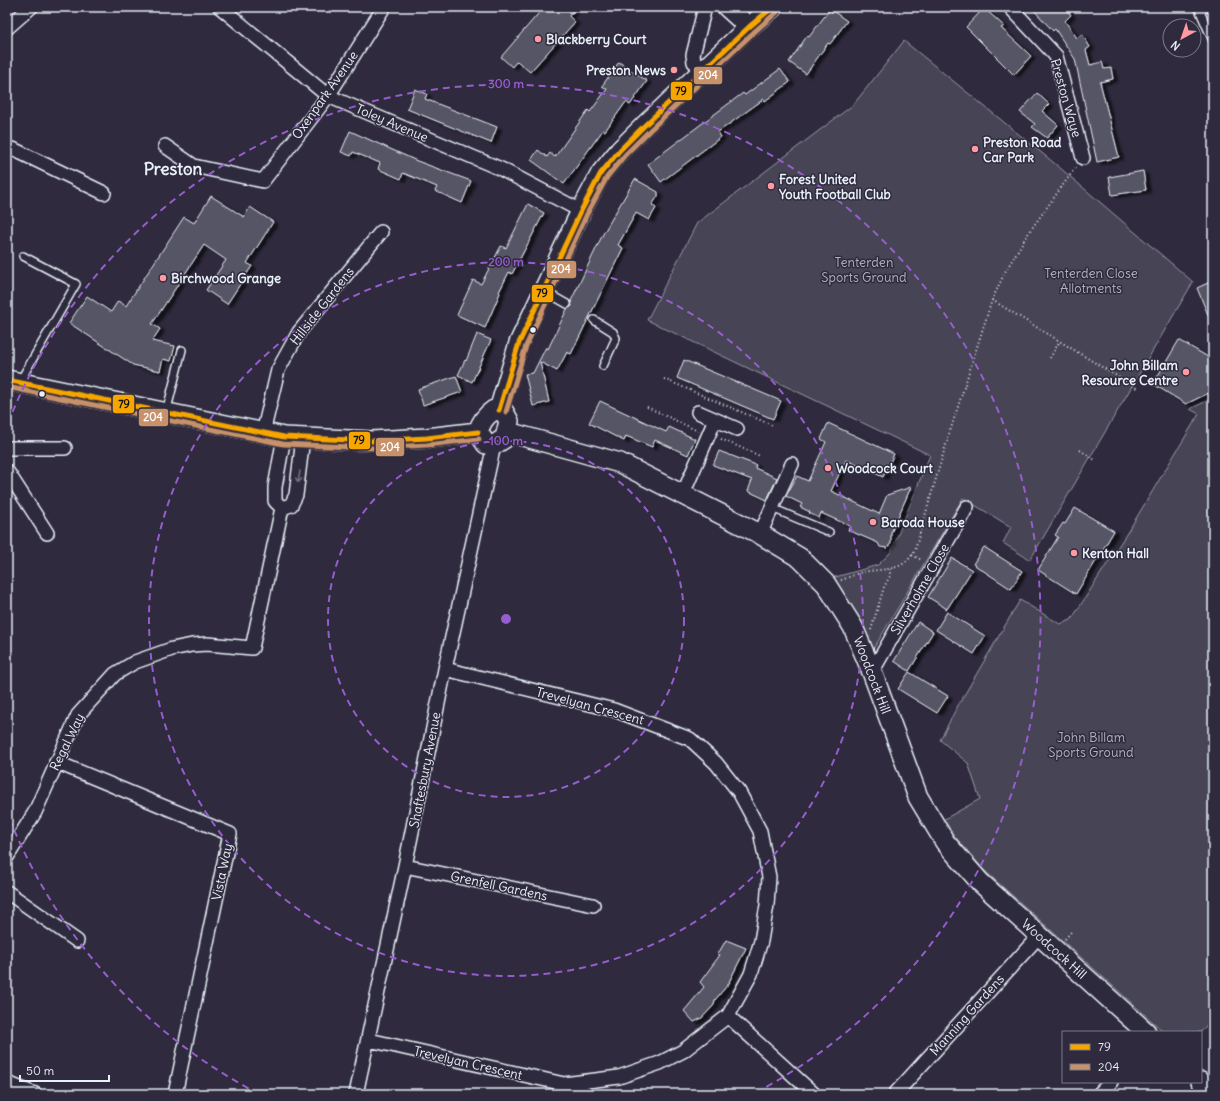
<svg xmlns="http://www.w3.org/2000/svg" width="1220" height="1101" viewBox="0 0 1220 1101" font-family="Delius,sans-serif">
	<defs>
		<filter id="shadow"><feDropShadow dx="4.5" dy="2.5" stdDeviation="1" flood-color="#0009"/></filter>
	</defs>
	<rect width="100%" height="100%" fill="#2f2a3d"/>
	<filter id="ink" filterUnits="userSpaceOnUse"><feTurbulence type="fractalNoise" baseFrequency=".025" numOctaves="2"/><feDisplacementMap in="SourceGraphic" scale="8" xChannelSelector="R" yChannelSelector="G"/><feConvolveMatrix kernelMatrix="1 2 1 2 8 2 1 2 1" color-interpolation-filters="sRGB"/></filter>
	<g filter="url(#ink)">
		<path fill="#464455" stroke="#979aa6" d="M904,41L1059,167L1193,282L1030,560L1003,543L1011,527L963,498L871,653L832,578L878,565L891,552L930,455L647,320L697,223L853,105Z
			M1213,398V1017L1201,1032H1164L984,870L941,821L980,799L968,763L940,740L956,709L1020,600L1060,624L1071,620L1132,525L1199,414L1190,409Z"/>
		<path fill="#575565" stroke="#e8f1f8" filter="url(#shadow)" d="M544,7H577L569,16L575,22L530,72L517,61L512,67L501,57Z
			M1031,7H1064L1071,15L1065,21L1077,38L1082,34L1090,47L1086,50L1090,65L1102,62L1104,69L1111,68L1113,79L1100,82L1119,157L1097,162L1075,59L1055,29L1053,31Z
			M984,8L1004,26L1001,28L1031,56L1014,75L966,27Z
			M830,9L847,21L830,44L828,43L806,74L789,62L807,36L809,37Z
			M619,62L647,81L630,105L626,102L605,131L603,130L564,184L531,160L538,150L547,157L550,153L555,157L588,110L590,112L607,89L602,86Z
			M780,69L790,82L765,101L764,99L718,132L721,137L661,182L648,164L708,119L743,93L745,95Z
			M415,89L427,94L425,99L497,127L491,143L407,109Z
			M1037,93L1049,104L1042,111L1058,125L1047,138L1032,127L1035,124L1020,112Z
			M350,131L417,161L471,181L462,203L435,191L437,187L403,173L401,179L378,169L380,163L353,152L351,156L341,152Z
			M1143,171L1146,190L1112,195L1109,177Z
			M635,179L658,192V196L652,205L656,208L649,220L636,213L618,245L623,248L571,354L567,352L557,371L540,362L549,402L533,406L525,374L533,373L546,347L548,349L567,309L572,306L571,301L603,234Z
			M211,196L244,217L250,207L273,222L247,263L252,266L227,304L206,290L226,260L204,245L152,324L160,329L152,341L175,346L171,361L163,359L160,371L133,365L69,323L87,296L111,312L118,301L126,306L184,217L194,223Z
			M528,204L544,213L512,274L509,272L499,292L500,293L485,328L457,315L473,280L481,284L501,246L506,248Z
			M1210,282L1213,289V327L1197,288Z
			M477,334L491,340L472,382L458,375L465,360L466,361Z
			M1179,340L1213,360V391L1186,404L1153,384Z
			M684,360L781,401L773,419L677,378Z
			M456,376L462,392L423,405L418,389Z
			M600,401L666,432L669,427L695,439L688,455L655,440L652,447L626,436L624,441L589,423Z
			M828,423L894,454L883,477L846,460L831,491L879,514L887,495L911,487L891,533V543L887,548L880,547L878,543L848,530L850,526L821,513L819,518L809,513L810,512L800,507L802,504L786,496L797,476L808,481L826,442L821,439Z
			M719,451L756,465L755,468L777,478L767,500L748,491L752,480L713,465Z
			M1075,508L1114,531L1076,594L1038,570L1058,537L1055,535L1063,523L1065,524Z
			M984,547L1022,571L1011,589L973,564Z
			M952,558L972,570L947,609L928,597Z
			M947,612L985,636L974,654L936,630Z
			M918,622L933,632L909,671L894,661Z
			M909,672L948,696L937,713L898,689Z
			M726,940L746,948L729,982H730L715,1000L714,1005L702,1018L694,1022L684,1011L704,987L700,982L720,955L718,954Z"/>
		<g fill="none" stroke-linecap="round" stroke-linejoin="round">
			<g stroke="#e8f1f8" stroke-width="10">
				<path id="lane" d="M1198,7L1213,41
					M1200,11L1208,7
					M544,291L567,304
					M594,320L613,332L616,338L603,366
					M20,381L76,284L23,256
					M166,413L182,350
					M772,508L829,532"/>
			</g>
			<g stroke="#e8f1f8" stroke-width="16">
				<path id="street" d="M220,7L328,96L501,169L581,211
					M1010,7L1056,56L1083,158
					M7,28L31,7
					M704,71L694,62L693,55L705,7
					M165,146L194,166L263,181L328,96L384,7
					M7,151L13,149L104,193
					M698,412L737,429
					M263,433L278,370L299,332L381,232
					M284,437L275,487V501L282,508L291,505L296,495L303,438
					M7,448H65
					M7,471L47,533
					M683,494L715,420
					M760,534L792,464
					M872,672L967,507
					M56,762L230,834L175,1094
					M7,857L35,812L78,715L115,674L135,662L172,649L192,645L207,644L252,648L282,508
					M405,866L593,905
					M7,892L77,941
					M728,1016L814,1094
					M369,1040L564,1084L619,1077L660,1063L683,1051L728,1016L751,974L761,941L767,905L769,877L760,831L739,792L716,763L690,739L614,710L445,669
					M7,1083L35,1094
					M356,1094L405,866L445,669L494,445
					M895,1094L1039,936
					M1099,1094L1111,1082"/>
			</g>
			<g stroke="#e8f1f8" stroke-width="22">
				<path id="secondary" d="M727,7L749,27
					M7,380L284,437L372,441L427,438L478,432
					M494,410L504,412L509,421L505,438L494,445L486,444L478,432C481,422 485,416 494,410Z
					M499,410L519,343L581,211L601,173L620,150L645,125L749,27L773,7
					M508,432L620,463L760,534L800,558L826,584L853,627L872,672L918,797L945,842L980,882L1146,1032
					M1201,1082L1213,1093"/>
			</g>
			<path stroke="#e8f1f8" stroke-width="2" stroke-dasharray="1 3" stroke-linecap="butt" d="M992,300L1138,389
				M1050,358L1060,341
				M664,379L774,426
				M647,407L698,431
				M721,439L760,456
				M1080,450L1095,460
				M912,555L922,560
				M841,580C848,578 855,574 862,572C884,568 903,573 915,550L947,441L992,300L1005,272L1027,235L1076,167
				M871,630L884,587L890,576V569
				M1065,939L1071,932"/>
			<use href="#lane" stroke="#2f2a3d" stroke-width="7"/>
			<use href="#street" stroke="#2f2a3d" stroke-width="13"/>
			<use href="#secondary" stroke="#2f2a3d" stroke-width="19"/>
			<g stroke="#2f2a3d" stroke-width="8">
				<path id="bus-1" d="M7,380L284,437L372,441L427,438L478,432
					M499,410L519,343L581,211L601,173L620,150L645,125L749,27L773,7"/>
			</g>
			<g stroke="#2f2a3d" stroke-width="8">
				<path id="bus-2" d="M7,387L283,444L372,448L427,445L479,439
					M506,412L526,346L587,214L607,177L625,155L650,130L754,32L777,12"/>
			</g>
			<use href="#bus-1" stroke="#f7a600" stroke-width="5"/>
			<use href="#bus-2" stroke="#c7916a" stroke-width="5"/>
		</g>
		<defs><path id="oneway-shaft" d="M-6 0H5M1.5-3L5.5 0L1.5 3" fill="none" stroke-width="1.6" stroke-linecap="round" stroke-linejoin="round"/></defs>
		<use stroke="#70707e" href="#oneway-shaft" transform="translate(299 477) rotate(99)"/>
	</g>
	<g fill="none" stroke="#965dcd" stroke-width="2" stroke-dasharray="7 5">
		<circle cx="506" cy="619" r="178"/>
		<circle cx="506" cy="619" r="357"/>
		<path d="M259 1094A535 535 0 0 1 8 815M8 423A535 535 0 1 1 753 1094"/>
	</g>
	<g fill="#ff9aa2" stroke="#2f2a3d" stroke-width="1.5">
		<circle cx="538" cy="39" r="4"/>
		<circle cx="674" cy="70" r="4"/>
		<circle cx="975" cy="149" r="4"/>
		<circle cx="771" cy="186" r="4"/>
		<circle cx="163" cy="278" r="4"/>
		<circle cx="1186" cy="372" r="4"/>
		<circle cx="828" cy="468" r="4"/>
		<circle cx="873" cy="522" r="4"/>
		<circle cx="1074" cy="553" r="4"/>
	</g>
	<g fill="#e8f1f8" stroke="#2f2a3d" stroke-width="1.5">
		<circle cx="533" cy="330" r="3.5"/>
		<circle cx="42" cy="394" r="3.5"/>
	</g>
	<g text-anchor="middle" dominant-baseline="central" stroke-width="3" stroke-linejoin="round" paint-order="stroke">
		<g font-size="13" font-weight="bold" fill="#e8f1f8" stroke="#2f2a3d" text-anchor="start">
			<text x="546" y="39">Blackberry Court</text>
			<text x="666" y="70" text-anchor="end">Preston News</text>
			<text x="983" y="142">Preston Road<tspan x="983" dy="15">Car Park</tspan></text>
			<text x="779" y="179">Forest United<tspan x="779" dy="15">Youth Football Club</tspan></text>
			<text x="171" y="278">Birchwood Grange</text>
			<text x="1178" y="365" text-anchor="end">John Billam<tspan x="1178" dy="15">Resource Centre</tspan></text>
			<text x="836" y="468">Woodcock Court</text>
			<text x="881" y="522">Baroda House</text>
			<text x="1082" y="553">Kenton Hall</text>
		</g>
		<g font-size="13" fill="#e8f1f8" stroke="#2f2a3d">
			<text transform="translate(325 95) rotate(-55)">Oxenpark Avenue</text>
			<text transform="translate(1066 98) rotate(74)">Preston Waye</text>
			<text transform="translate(392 123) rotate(23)">Toley Avenue</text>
			<text transform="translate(322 306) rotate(-52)">Hillside Gardens</text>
			<text transform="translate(920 589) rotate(-60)">Silverholme Close</text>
			<text transform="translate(872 675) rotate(69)">Woodcock Hill</text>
			<text transform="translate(590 706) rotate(15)">Trevelyan Crescent</text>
			<text transform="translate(67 742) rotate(-64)">Regal Way</text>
			<text transform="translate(425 770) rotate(-79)">Shaftesbury Avenue</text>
			<text transform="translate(222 872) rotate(-78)">Vista Way</text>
			<text transform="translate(499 886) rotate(12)">Grenfell Gardens</text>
			<text transform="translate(1054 949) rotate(42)">Woodcock Hill</text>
			<text transform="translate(967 1015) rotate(-48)">Manning Gardens</text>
			<text transform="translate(468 1063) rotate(13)">Trevelyan Crescent</text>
		</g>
		<g font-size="13" fill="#afb4bf" stroke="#2f2a3d">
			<text x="864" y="262">Tenterden<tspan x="864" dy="15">Sports Ground</tspan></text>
			<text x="1091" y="273">Tenterden Close<tspan x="1091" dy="15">Allotments</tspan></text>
			<text x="1091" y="737">John Billam<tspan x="1091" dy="15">Sports Ground</tspan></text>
		</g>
		<g font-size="17" font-weight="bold" fill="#e8f1f8" stroke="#2f2a3d">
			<text x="173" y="169">Preston</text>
		</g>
	</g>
	<circle cx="506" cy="619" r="6" fill="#965dcd" stroke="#2f2a3d" stroke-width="2"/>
	<g font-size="12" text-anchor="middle" font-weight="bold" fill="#965dcd" stroke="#2f2a3d" stroke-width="3" stroke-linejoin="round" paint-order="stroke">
		<text x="506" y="88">300 m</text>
		<text x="506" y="266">200 m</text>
		<text x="506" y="445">100 m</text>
	</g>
	<g stroke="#2f2a3d" stroke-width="1.5">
		<rect x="693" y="66" width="30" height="19" rx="4" fill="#c7916a"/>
		<rect x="670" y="81" width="23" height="20" rx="4" fill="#f7a600"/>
		<rect x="546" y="260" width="31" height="19" rx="4" fill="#c7916a"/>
		<rect x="531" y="284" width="23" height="19" rx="4" fill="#f7a600"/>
		<rect x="112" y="394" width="23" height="20" rx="4" fill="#f7a600"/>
		<rect x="138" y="408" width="31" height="19" rx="4" fill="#c7916a"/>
		<rect x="348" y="431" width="23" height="19" rx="4" fill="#f7a600"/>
		<rect x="375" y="437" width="30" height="20" rx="4" fill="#c7916a"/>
	</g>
	<g font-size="11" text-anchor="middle" font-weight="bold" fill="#fff">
		<text x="708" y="79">204</text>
		<text x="561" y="273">204</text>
		<text x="153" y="421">204</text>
		<text x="390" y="451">204</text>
	</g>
	<g font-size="11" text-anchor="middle" font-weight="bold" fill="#111">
		<text x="681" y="95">79</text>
		<text x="542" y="297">79</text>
		<text x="124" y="408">79</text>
		<text x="359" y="444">79</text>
	</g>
	<rect width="1220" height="1101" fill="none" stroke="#2f2a3d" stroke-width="24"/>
	<rect x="12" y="12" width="1196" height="1077" fill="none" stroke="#e8f1f8" stroke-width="1.5" filter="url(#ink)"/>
	<rect x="1062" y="1031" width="140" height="52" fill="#2f2a3d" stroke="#797a88"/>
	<rect x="1070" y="1044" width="20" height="6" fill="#f7a600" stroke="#797a88"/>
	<text x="1098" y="1051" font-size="12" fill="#e8f1f8">79</text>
	<rect x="1070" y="1064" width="20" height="6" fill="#c7916a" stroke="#797a88"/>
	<text x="1098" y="1071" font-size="12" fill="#e8f1f8">204</text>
	<g transform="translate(1182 38) rotate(220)"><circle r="19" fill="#2f2a3d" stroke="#797a88"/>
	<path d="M0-3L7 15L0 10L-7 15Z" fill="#ff9aa2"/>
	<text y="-6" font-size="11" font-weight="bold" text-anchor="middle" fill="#e8f1f8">N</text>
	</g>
	<path d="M20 1075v6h89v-6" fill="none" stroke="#e8f1f8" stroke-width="2"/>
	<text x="26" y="1075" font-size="12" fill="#e8f1f8" stroke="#2f2a3d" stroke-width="3" paint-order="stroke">50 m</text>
</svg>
